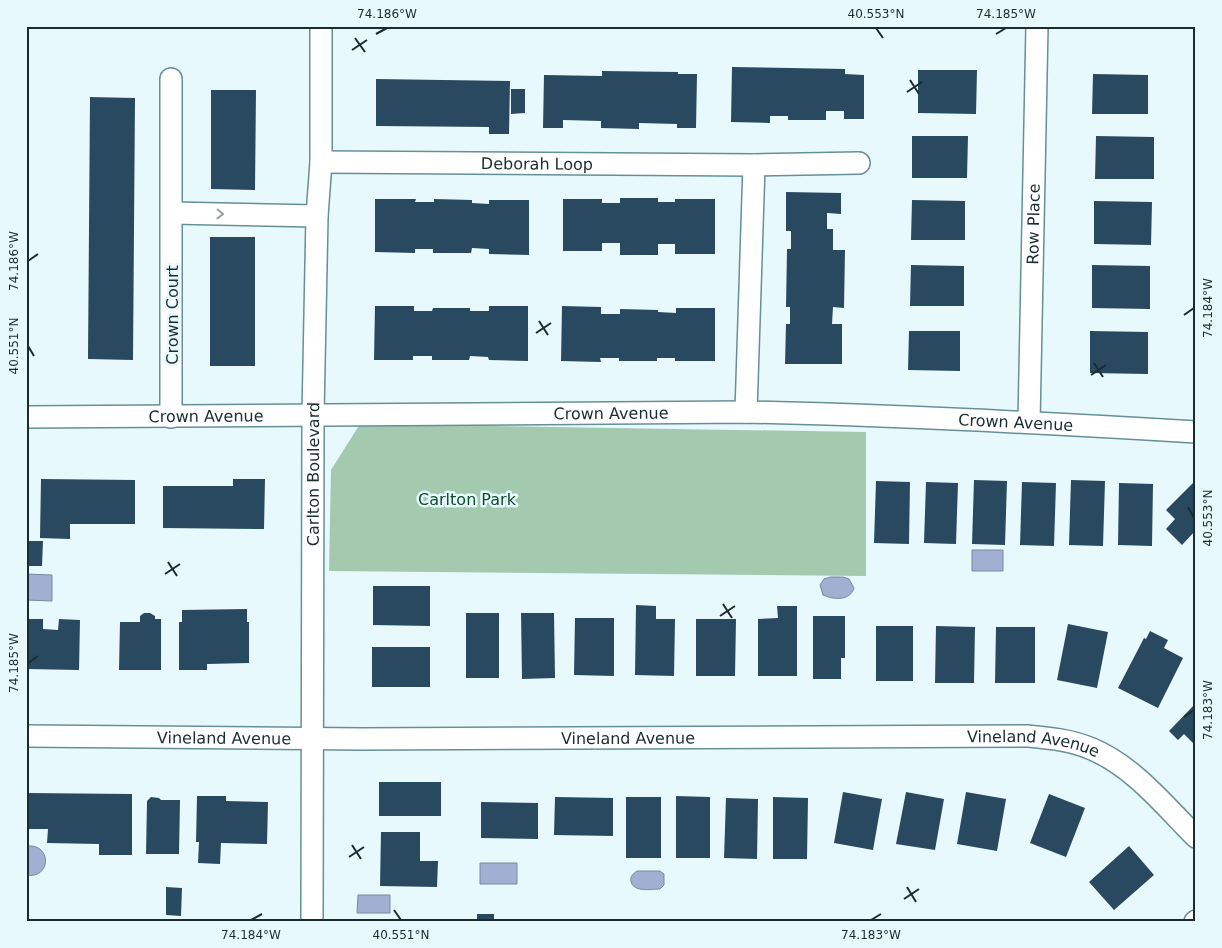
<svg xmlns="http://www.w3.org/2000/svg" width="1222" height="948" viewBox="0 0 1222 948" font-family="'DejaVu Sans',sans-serif">
	<rect width="100%" height="100%" fill="#e8f9fd"/>
	<path fill="#a3c9ae" d="M360,424L866,432V576L329,571L331,470Z"/>
	<path fill="#a1afd3" stroke="#7988a2" d="M972,550H1003V571H972Z
		M26,574L52,575V601L26,600Z
		M830,577H843L849,579L854,588C850,601 834,600 823,595L820,585L824,579Z
		M26,846C53,843 51,880 26,875Z
		M480,863H517V884H480Z
		M637,871H660L664,874V885L660,889C652,889 633,893 631,881C630,876 633,874 637,871Z
		M358,895H390V913H357Z"/>
	<path fill="#28495f" d="M732,67L845,69V74L864,75V119H844V111H826V120H788V116H770V123L731,122Z
		M918,70H977L976,114L918,113Z
		M602,71L678,72V74H697L696,128H677V124L639,123V129L601,128V121L563,120V128H543L544,75L602,76Z
		M1093,74L1148,75V114H1092Z
		M376,79L510,81L509,134H489V127L376,126Z
		M511,89H525V113L511,114Z
		M211,90H256L255,190L211,189Z
		M90,97L135,98L133,360L88,359Z
		M912,136H968L967,178H912Z
		M1096,136L1154,137V179H1095Z
		M786,192L841,193V214L827,213V229H833V250H845L844,308L833,307L832,324H842V364H785L786,324H790V307H786L787,249H791V231H786Z
		M620,198H658V202H675V199H715V254H675V244H658V255H620V243H602V251H563V199H602V203H620Z
		M375,199H416L415,202H434V199L472,200V203L489,204V200H529V255L489,254V249L472,248L471,253H433V249H415V253L375,252Z
		M912,200L965,201V240H911Z
		M1094,201L1152,202L1151,245L1094,244Z
		M210,237H255V366H210Z
		M911,265L964,266V306H910Z
		M1092,265L1150,266V309L1092,308Z
		M375,306H414V311H432L433,308H470V311H489V306H528V361L489,360L488,357L470,356L469,360H432V356H413V360H374Z
		M562,306L601,307V314H620V309L658,310V312L676,313V308H715V361H675V358H657V361H619V358H600L601,362L561,361Z
		M909,331H960V371L908,370Z
		M1090,331L1148,332V374L1090,373Z
		M41,479L135,480V524H70V539L40,538Z
		M233,479H265L264,529L163,528V486H233Z
		M974,480L1007,481L1005,545L972,544Z
		M1071,480L1105,481L1103,546L1069,545Z
		M1196,480V530L1182,545L1166,529L1175,519L1166,510Z
		M876,481L910,482L909,544L874,543Z
		M926,482L958,483L956,544L924,543Z
		M1022,482L1056,483L1054,546L1020,545Z
		M1119,483L1153,484L1152,546L1118,545Z
		M26,541H43L42,566H26Z
		M373,586H430V626L373,625Z
		M636,605L656,606V619H675L674,676L635,675Z
		M777,606H797V676H758V619L778,618Z
		M247,609V622H249V663L207,664V670H179V622H182V610Z
		M144,613H150L155,616V619H161V670H119L120,622H140V616Z
		M466,613H499V678H466Z
		M521,613H554L555,678L522,679Z
		M813,616H845V658H841V679H813Z
		M575,618H614V676L574,675Z
		M26,619H43V629L58,630L59,619L80,620L79,670L26,669Z
		M696,619H736L735,676H696Z
		M1068,624L1108,632L1097,688L1057,680Z
		M876,626H913V681H876Z
		M936,626L975,627L974,683H935Z
		M996,627H1035V683H995Z
		M1150,631L1168,640L1164,648L1183,658L1158,708L1118,688L1144,638L1146,639Z
		M372,647H430V687H372Z
		M1196,703V746L1184,734L1178,740L1169,731Z
		M379,782H441V816H379Z
		M843,792L882,799L873,850L834,843Z
		M906,792L944,799L935,850L896,844Z
		M966,792L1006,799L997,851L957,844Z
		M26,793L132,794V855H99V844L47,843L48,829H26Z
		M1049,794L1085,808L1066,857L1030,843Z
		M197,796H226V801L268,802L267,844L221,843L220,864L198,863L199,842H196Z
		M676,796L710,797V858H676Z
		M151,797L159,798L161,800H180L179,854H146L147,801Z
		M555,797L613,798V836L554,835Z
		M626,797H661V858H626Z
		M773,797L808,798L807,859H773Z
		M726,798L758,799L757,859L724,858Z
		M481,802L538,803V839L481,838Z
		M381,832H420V861H438L437,887L380,886Z
		M1129,846L1154,875L1114,910L1089,882Z
		M166,887L182,888L181,916L166,915Z
		M477,914H494V922H477Z"/>
	<g fill="none" stroke-linecap="round" stroke-linejoin="round">
		<g stroke="#668f97" stroke-width="24">
			<g id="street">
				<path d="M171,79V417"/>
				<path id="s1" d="M321,162L754,165L859,163"/>
				<path d="M172,213L317,216"/>
				<path d="M746,412L754,165"/>
				<path id="s2" d="M26,417L746,412C896,415 1046,423 1196,432"/>
				<path id="s3" d="M1029,422L1037,26"/>
				<path id="s4" d="M26,736L363,739L1028,736C1049,738 1071,740 1092,749C1134,767 1164,805 1196,837"/>
				<path id="s5" d="M312,922L313,415L317,216L321,162V26"/>
				<path d="M1195,922L1196,921"/>
			</g>
		</g>
		<use href="#street" stroke="#fff" stroke-width="21"/>
	</g>
	<defs><path id="oneway-chevron" d="M-2-3.5L2.5 0L-2 3.5" fill="none" stroke-width="1.6" stroke-linecap="round" stroke-linejoin="round" transform="scale(1.25)"/></defs>
	<use stroke="#98a0a1" href="#oneway-chevron" transform="translate(220 214) rotate(1)"/>
	<path fill="none" stroke="#1b2c2f" stroke-width="2" d="M876,28L883,38M376,34L387,28M996,34L1006,28M355,38L365,52M352,50L367,40M910,80L919,94M907,92L922,82M28,261L38,254M1184,315L1194,308M539,321L548,335M536,333L551,323M28,346L34,356M1094,363L1103,377M1091,375L1106,365M1188,507L1194,518M168,562L177,576M165,574L180,564M723,604L732,618M720,616L735,606M28,663L38,656M1184,717L1194,710M352,845L361,859M349,857L364,847M907,887L916,902M904,899L919,889M394,910L401,920M251,920L262,914M871,920L881,914"/>
	<g text-anchor="middle" dominant-baseline="central" stroke-width="5" stroke-linejoin="round" paint-order="stroke">
		<g font-size="16" fill="#1b2c2f" stroke="#e8f9fd">
			<text stroke="none"><textPath href="#s1" startOffset="216">Deborah Loop</textPath></text>
			<text stroke="none"><textPath href="#s3" startOffset="198">Row Place</textPath></text>
			<text transform="translate(172 315) rotate(-90)">Crown Court</text>
			<text stroke="none"><textPath href="#s2" startOffset="585">Crown Avenue</textPath></text>
			<text stroke="none"><textPath href="#s2" startOffset="180">Crown Avenue</textPath></text>
			<text stroke="none"><textPath href="#s2" startOffset="990">Crown Avenue</textPath></text>
			<text stroke="none"><textPath href="#s5" startOffset="448">Carlton Boulevard</textPath></text>
			<text stroke="none"><textPath href="#s4" startOffset="198">Vineland Avenue</textPath></text>
			<text stroke="none"><textPath href="#s4" startOffset="602">Vineland Avenue</textPath></text>
			<text stroke="none"><textPath href="#s4" startOffset="1008">Vineland Avenue</textPath></text>
		</g>
		<g font-size="16" fill="#0f4d2c" stroke="#e8f9fd">
			<text x="467" y="499">Carlton Park</text>
		</g>
	</g>
	<rect width="1222" height="948" fill="none" stroke="#e8f9fd" stroke-width="55"/>
	<rect x="28" y="28" width="1166" height="892" fill="none" stroke="#1b2c2f" stroke-width="2"/>
	<g font-size="12" text-anchor="middle" fill="#1b2c2f">
		<text x="387" y="18">74.186°W</text>
		<text x="876" y="18">40.553°N</text>
		<text x="1006" y="18">74.185°W</text>
		<text transform="translate(14 261) rotate(-90)" y="4">74.186°W</text>
		<text transform="translate(1208 308) rotate(-90)" y="4">74.184°W</text>
		<text transform="translate(14 346) rotate(-90)" y="4">40.551°N</text>
		<text transform="translate(1208 518) rotate(-90)" y="4">40.553°N</text>
		<text transform="translate(14 663) rotate(-90)" y="4">74.185°W</text>
		<text transform="translate(1208 710) rotate(-90)" y="4">74.183°W</text>
		<text x="251" y="939">74.184°W</text>
		<text x="401" y="939">40.551°N</text>
		<text x="871" y="939">74.183°W</text>
	</g>
</svg>
